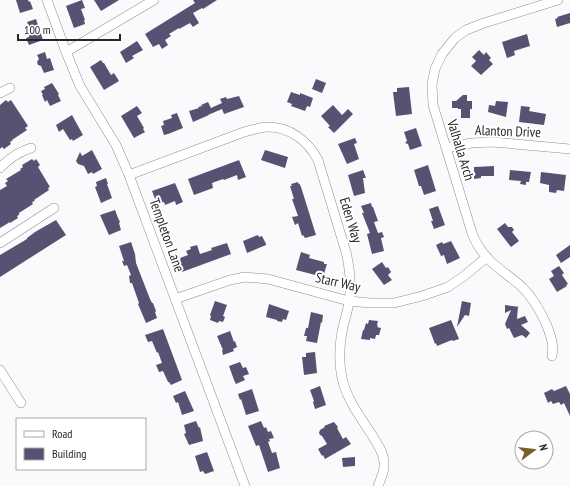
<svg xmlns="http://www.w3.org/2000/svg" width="570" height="486" viewBox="0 0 570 486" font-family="'PT Sans Narrow',sans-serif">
	<rect width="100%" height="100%" fill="#fafafd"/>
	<path fill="#575272" d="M16,0H28L29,2L30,1L33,9L20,13Z
		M82,0L85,8L81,9L85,20H84L85,24L74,28L66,6Z
		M94,0H119L101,11Z
		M193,0H217L203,9L202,8L193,13L199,23L193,27L190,23L179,29V28L169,34L171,36L165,40L168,45L162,49L159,44L153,47L145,34L195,3Z
		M570,13V23L557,27L555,19L558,18L557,17Z
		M36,19L43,40L29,45L26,38L29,37L28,33L31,32L27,22Z
		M527,34L530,46L514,51L515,55L507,58L502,42Z
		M137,41L143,50L132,56L134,58L126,63L120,52Z
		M479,50L484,55L486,52L491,58L489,60L493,64L481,75L471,66L476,61L472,57Z
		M45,52L47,59L50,58L54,70L44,73L41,66L38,65L37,62L39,59L37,55Z
		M101,60L103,63H104L111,75L114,73L119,81L104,90L90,67Z
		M316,79L326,83L322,93L312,89Z
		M52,83L59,94L58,95L61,101L50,106L47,100L45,102L42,95H43L41,91L45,89L44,87Z
		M409,87L412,114L396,116L393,92H397V88Z
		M291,92L300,95V93L313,98L310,107L307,106L305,111L291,106L292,104L287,102Z
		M463,95H467V101H472V109H470V118H461V109H458V108H452V101H456Z
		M239,96L244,107L224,114L222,109L208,115H209L193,122L189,111L199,108L198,107L202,106L201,105L208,102L211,108L222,103L220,99L226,97L227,99Z
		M6,100L8,102L11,100L28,126L25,128L27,130L12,140H13L10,142L11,144L4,149L2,147L0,149V105Z
		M496,101L508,102L506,117L488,112L489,105L495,106Z
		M333,105L342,115L348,109L353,114L334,133L328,127L330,126L321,116Z
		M137,106L142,113L137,116L144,128L143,129L145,132L134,138L121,116Z
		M521,106L530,107L529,111L546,114L544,125L519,122Z
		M177,113L183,128L168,134L164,135L161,126L164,125L163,121L172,118L171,115Z
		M72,115L83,135L73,141L72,139L70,140L63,129L59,132L56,125Z
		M416,128L422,146L410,150L408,144L405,143L407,141L404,132Z
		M355,138L357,143L354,144L359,159L347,164L338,144Z
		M92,150L102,169L93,174L92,172L88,174L84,166L78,164L76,161L80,152L82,156Z
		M265,150L288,157L285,168L261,160Z
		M32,159L34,161L36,159L40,165L38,167L50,187L48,188L49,190L34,200L35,201L32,202L33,204L19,213V215L17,216L18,218L10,223V222L0,228V190L7,186L5,183L8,181L6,179L21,170L20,169L23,167L22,165Z
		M239,160L246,177L238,180L237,175L224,180L223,179L212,183L213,188L194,195L188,179Z
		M428,165L436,191L424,195L421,186H419L414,170Z
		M494,166V176H481V178L474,179V167Z
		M363,170L366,178H363L365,193L354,196L348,175Z
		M510,170L531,172L529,182H526V185L520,184L521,181L509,180Z
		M541,172L566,175L564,191L557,190L556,193L549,192V185L540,183Z
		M106,178L108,184H107L112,198L101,203L95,187L97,186L96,182Z
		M298,182V184L299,183L301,187L316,235L305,238L303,235L302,236L298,223L295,225L292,217L298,216L292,199H294L290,186H292L291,184Z
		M175,183L183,202L176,205L175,201L165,205L164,202L157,204L152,191Z
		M371,203L372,207H373L378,221L374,222L378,233L382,232L384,237L381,238L384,251L372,254L367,234L370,233L362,213H364L361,206Z
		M438,206L445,225L434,229L431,221H433L429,209Z
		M115,210L118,218L120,222L119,223L121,230L109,235L100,215Z
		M56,220L66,235L0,277V255L27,239V238L35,232Z
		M505,223L508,227H512L514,230L512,232L519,241L511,247L497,229Z
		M258,235L259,237L262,236L266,244V245L247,253L243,241Z
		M451,241L460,258L447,264L444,255L441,256L436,245L442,242L443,244Z
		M131,242L135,254L136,263L150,299L152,303H153L156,311L155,312L157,318L146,323L138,304L139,303L132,283H130L129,276L131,275L127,265L124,266L122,261H124L119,246Z
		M227,243L231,254L182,272L178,261L181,259L180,258L188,255L186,251L191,249L190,247L197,245L200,254L212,250L211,248Z
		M570,245V257L561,263L556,255Z
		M301,252L310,255L309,258L324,262V264H327L323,277L296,270Z
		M382,262L386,268L388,267L391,272L388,275L392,280L384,285L372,269Z
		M559,266L564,273L562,275L568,284L566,285L567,286L557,292L549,279L554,276L551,271Z
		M215,301L227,305L223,316L225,317L223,322L219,321L218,323L210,320L211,316L210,315Z
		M462,301L471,303L469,316L465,315L457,327Z
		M269,304L289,311L286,320L283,319L282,322L277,321V320L266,317Z
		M505,305L520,307H518L517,319L525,316L528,322L521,325L530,333L526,338L522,335L514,338L509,328L507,329L505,324L511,310L505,313Z
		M311,312L323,315L322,323L321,322L317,343L306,341L307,336H304L306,328H308Z
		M369,320L378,321L377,325L378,326L377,327L381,328L379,335H376L375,339L370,338V340L361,339L363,330H364L366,323L368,324Z
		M451,320L459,339L453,341L452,340L437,346L436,343L435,344L429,328Z
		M163,329L182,380L171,385L169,382H168L163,371L159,372L156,365L162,363L158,352L157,353L152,341L148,342L145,335Z
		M230,331L234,342L235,341L237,347L233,349L234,351L223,355L222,350H223L217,336Z
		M315,352L317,373L304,375L302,357H306V353Z
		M240,362L243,368L246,367L249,374L243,376L245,380L236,384L234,380L229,366Z
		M320,386L326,405L315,409L313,402L314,401L310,390Z
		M566,386L570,394V416L564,403L561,405L559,402L553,404L551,401L548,403L544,393L552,389L554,391Z
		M252,389L259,411L246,415L241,399L240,400L238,394Z
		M185,391L194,411L182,415L178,402L176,403L173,396Z
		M196,421L199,428L200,427L203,441L189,445L184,434L186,433L184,425Z
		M261,421L264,428L266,427L268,432L271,431L274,438L269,439L270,441L268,442L272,453L276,452L280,468L268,472L259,445L256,446L248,426Z
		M334,422L338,427L337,428L343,439L346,437L351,444L325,459L323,455L322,456L318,449L327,444L322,436L320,435L319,433L320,430L325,427L324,426Z
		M207,452L214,471L205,474L203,471L200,472L195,456Z
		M355,457V466L343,467L342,458Z"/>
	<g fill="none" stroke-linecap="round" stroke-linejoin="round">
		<g stroke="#8f8e91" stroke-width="10">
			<path id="minor" d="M47,0L66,52L80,86L116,145L129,175L245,486
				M66,52L154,0
				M0,93L10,88
				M446,148L471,143L493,142L570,149
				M0,168C9,158 19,152 31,148
				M129,175L244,132C252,130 260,127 268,127C290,127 308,141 318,160L346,252C349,265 351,278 350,292C350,304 346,315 343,327C339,346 338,363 343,382C348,401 361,418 372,435C377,444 384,452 384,463C385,471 381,478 378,486
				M0,243L54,208
				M175,299L230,280L245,277L268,279L349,301L370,303H394L422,296L448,287L464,276L487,257
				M552,356C554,344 551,337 547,326C541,312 533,298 522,287C508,274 489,264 479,247C476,243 474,238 472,233L433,105L432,84L435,69L442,54L455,38L466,30L484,23L558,0
				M0,370L21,403"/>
		</g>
		<use href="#minor" stroke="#fff" stroke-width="9"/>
	</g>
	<g text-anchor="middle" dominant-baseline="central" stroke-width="4" stroke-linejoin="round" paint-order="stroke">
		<g font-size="14" fill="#272728" stroke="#fff">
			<text transform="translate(508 131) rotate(2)">Alanton Drive</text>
			<text transform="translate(461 150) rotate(73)">Valhalla Arch</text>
			<text transform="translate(351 220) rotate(73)">Eden Way</text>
			<text transform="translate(167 235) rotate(70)">Templeton Lane</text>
			<text transform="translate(338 282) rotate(13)">Starr Way</text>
		</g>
	</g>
	<rect x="16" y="418" width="130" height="52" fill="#ffffff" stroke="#a9a9a9"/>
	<rect x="24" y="431" width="20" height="6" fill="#ffffff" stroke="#a9a9a9"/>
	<text x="52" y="438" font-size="12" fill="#272728">Road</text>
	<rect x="24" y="448" width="20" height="12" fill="#575272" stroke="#a9a9a9"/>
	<text x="52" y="458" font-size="12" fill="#272728">Building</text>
	<g transform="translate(534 450) rotate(75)"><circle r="19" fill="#ffffff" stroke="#a9a9a9"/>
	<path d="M0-3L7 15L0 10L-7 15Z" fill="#765d2e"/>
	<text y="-6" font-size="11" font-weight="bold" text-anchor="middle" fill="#272728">N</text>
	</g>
	<path d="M18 34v6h102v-6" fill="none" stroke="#272728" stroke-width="2"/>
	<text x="24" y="34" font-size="12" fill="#272728" stroke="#ffffff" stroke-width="3" paint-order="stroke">100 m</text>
</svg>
